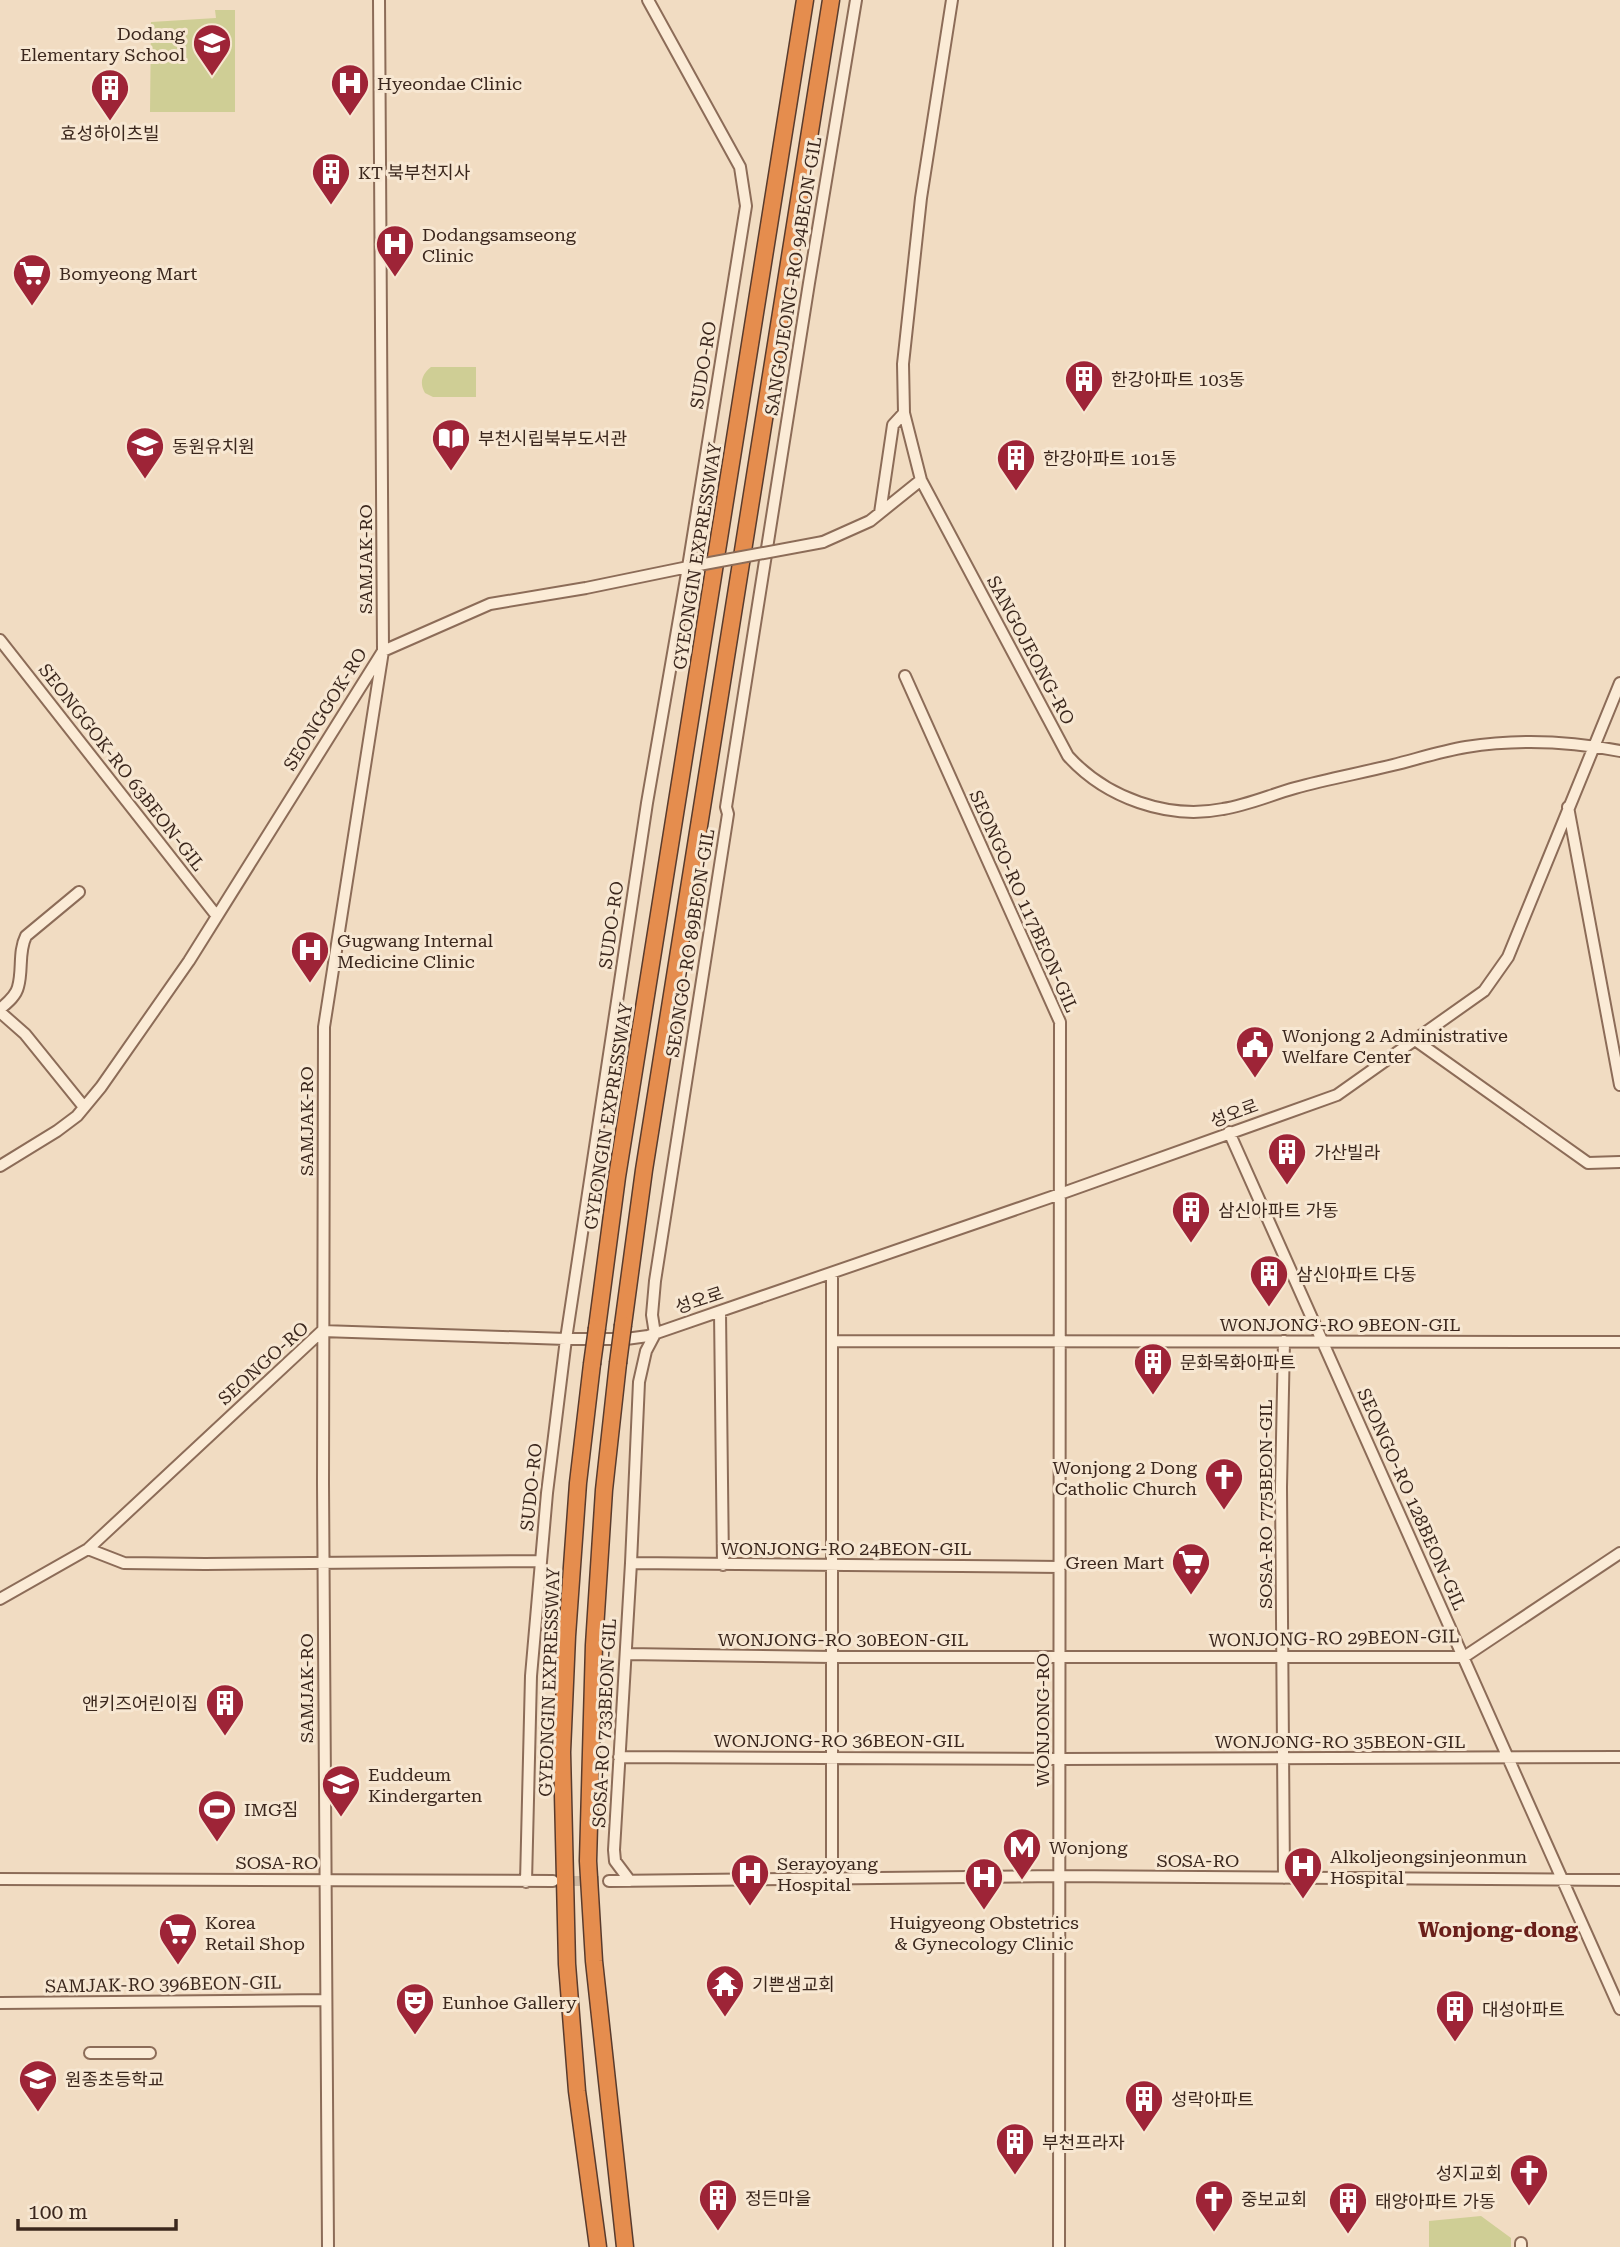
<svg xmlns="http://www.w3.org/2000/svg" width="1620" height="2247" viewBox="0 0 1620 2247" font-family="'Roboto Serif','Noto Sans KR',serif">
	<rect width="100%" height="100%" fill="#f1dcc2"/>
	<path fill="#cfce95" d="M215,10H235V112H150L151,22L216,18Z
		M431,367H476V397H433L425,393C419,383 422,374 431,367Z
		M1481,2216L1511,2238V2247H1429V2221Z"/>
	<g fill="none" stroke-linecap="round" stroke-linejoin="round">
		<path stroke="#cdb8a1" stroke-width="10" stroke-dasharray="10 5" stroke-linecap="butt" d="M559,1881H609"/>
		<g stroke="#8c6c58" stroke-width="14">
			<path id="minor" d="M952,0L921,198L903,364L904,413L921,480L1068,756C1106,798 1168,820 1223,809C1248,805 1270,795 1295,788C1327,779 1361,773 1393,765C1417,759 1442,751 1466,747C1517,739 1569,741 1620,751
				M880,513L893,425L904,413
				M823,542L870,521L921,480
				M0,640L216,915
				M905,676L1060,1022L1059,2247
				M1568,807L1620,1085
				M0,1009C7,1003 16,996 18,987C23,970 18,952 26,936L79,892
				M0,1012L25,1034L84,1107
				M1415,1040L1588,1163L1620,1162
				M1229,1132L1620,2009
				M0,1166L57,1131L77,1116L101,1087L189,961L383,651L490,604L586,588L688,567
				M832,1273V1879
				M720,1312L723,1565
				M655,1334L652,1315L655,1281L728,814L726,807L809,283L856,0
				M832,1341L1620,1342
				M1284,1341L1281,1487L1284,1878
				M88,1549L124,1563L205,1564L541,1561
				M631,1563L1060,1567
				M0,1599L88,1549L322,1331L566,1339H626L648,1336L1060,1194L1337,1095L1484,991L1508,957L1620,683
				M626,1654L832,1657H1464L1620,1553
				M619,1757L1060,1759L1620,1757
				M0,1879L553,1881
				M609,1881L1059,1876L1620,1880
				M630,1881L615,1861L614,1850L631,1563L639,1382L646,1351L655,1334
				M526,1882L531,1676L547,1493L566,1339L647,803L688,567L746,206L740,167L648,0
				M0,2003L326,2000
				M90,2053H150
				M328,2247L323,1483L324,1027L383,651L379,0
				M1521,2247V2243"/>
		</g>
		<g stroke="#593b2d" stroke-width="19">
			<path id="highway" d="M623,1325L644,1170L831,0
				M597,1328L617,1177L805,0
				M618,1363L604,1490L594,1645L588,1861L594,1961L625,2247
				M592,1364L578,1483L567,1636L562,1752L567,1964L577,2091L598,2247"/>
		</g>
		<use href="#minor" stroke="#fbebd6" stroke-width="10"/>
		<use href="#highway" stroke="#e58d4e" stroke-width="16"/>
		<g stroke="#8c6c58" stroke-width="14" stroke-linecap="butt">
			<path id="minor-bridge" d="M688,567L823,542"/>
		</g>
		<g stroke="#593b2d" stroke-width="19" stroke-linecap="butt">
			<path id="highway-bridge" d="M618,1363L623,1325
				M592,1364L597,1328"/>
		</g>
		<use href="#minor-bridge" stroke="#fbebd6" stroke-width="10"/>
		<use href="#highway-bridge" stroke="#e58d4e" stroke-width="16"/>
	</g>
	<defs>
		<g id="school-pin" transform="scale(2.0125)"><path d="M0 17L-7.5 6A9.5 9.5 0 1 1 7.5 6Z" fill="#9e2437" stroke="#f7e7d2"/><path d="M0-5L7-2L0 1L-7-2ZM-4 1L0 2.5L4 1V4Q0 6-4 4Z" fill="#fff"/></g>
		<g id="hospital-pin" transform="scale(2.0125)"><path d="M0 17L-7.5 6A9.5 9.5 0 1 1 7.5 6Z" fill="#9e2437" stroke="#f7e7d2"/><path d="M-5-5h3v3.5h4V-5h3V5h-3V1.5h-4V5h-3Z" fill="#fff"/></g>
		<g id="building-pin" transform="scale(2.0125)"><path d="M0 17L-7.5 6A9.5 9.5 0 1 1 7.5 6Z" fill="#9e2437" stroke="#f7e7d2"/><path d="M-4-6H4V6H1V3H-1V6H-4ZM-2.5-4.3h1.7v1.8h-1.7ZM.8-4.3h1.7v1.8H.8ZM-2.5-1h1.7V.8h-1.7ZM.8-1h1.7V.8H.8Z" fill="#fff"/></g>
		<g id="supermarket-pin" transform="scale(2.0125)"><path d="M0 17L-7.5 6A9.5 9.5 0 1 1 7.5 6Z" fill="#9e2437" stroke="#f7e7d2"/><path d="M-6-5.5h2.5l.6 2H6L4.5 2H-2.5L-4.4-4H-6ZM-1.5 3.2a1.3 1.3 0 1 0 .1 0ZM3 3.2a1.3 1.3 0 1 0 .1 0Z" fill="#fff"/></g>
		<g id="library-pin" transform="scale(2.0125)"><path d="M0 17L-7.5 6A9.5 9.5 0 1 1 7.5 6Z" fill="#9e2437" stroke="#f7e7d2"/><path d="M-6-4Q-3-5.5-.7-3.5V5Q-3 3-6 4ZM6-4Q3-5.5 .7-3.5V5Q3 3 6 4Z" fill="#fff"/></g>
		<g id="civic-pin" transform="scale(2.0125)"><path d="M0 17L-7.5 6A9.5 9.5 0 1 1 7.5 6Z" fill="#9e2437" stroke="#f7e7d2"/><path d="M-.6-6.5H3V-4.5H.6V-3L4-1V1h2V6H-6V1h2V-1L-.6-3ZM-1.2 2.5V6h2.4V2.5Z" fill="#fff"/></g>
		<g id="church-pin" transform="scale(2.0125)"><path d="M0 17L-7.5 6A9.5 9.5 0 1 1 7.5 6Z" fill="#9e2437" stroke="#f7e7d2"/><path d="M-1.2-6h2.4v3.5h3.3v2.4h-3.3V6h-2.4V-.1h-3.3v-2.4h3.3Z" fill="#fff"/></g>
		<g id="stadium-pin" transform="scale(2.0125)"><path d="M0 17L-7.5 6A9.5 9.5 0 1 1 7.5 6Z" fill="#9e2437" stroke="#f7e7d2"/><path d="M0-5a6.5 5 0 1 0 0 10a6.5 5 0 1 0 0-10ZM-3.5-1.8h7v3.6h-7Z" fill="#fff"/></g>
		<g id="metro-pin" transform="scale(2.0125)"><path d="M0 17L-7.5 6A9.5 9.5 0 1 1 7.5 6Z" fill="#9e2437" stroke="#f7e7d2"/><path d="M-5.5 5V-5H-3L0 0L3-5H5.5V5H3V-.5L0 4L-3-.5V5Z" fill="#fff"/></g>
		<g id="temple-pin" transform="scale(2.0125)"><path d="M0 17L-7.5 6A9.5 9.5 0 1 1 7.5 6Z" fill="#9e2437" stroke="#f7e7d2"/><path d="M0-6L5-2H3V0L6.5 2.5H4V6H1.5V3h-3V6H-4V2.5H-6.5L-3 0V-2H-5Z" fill="#fff"/></g>
		<g id="theatre-pin" transform="scale(2.0125)"><path d="M0 17L-7.5 6A9.5 9.5 0 1 1 7.5 6Z" fill="#9e2437" stroke="#f7e7d2"/><path d="M-5-5.5Q0-4 5-5.5V0Q5 5 0 6Q-5 5-5 0ZM-3.3-2.5H-1v1.5H-3.3ZM1-2.5H3.3v1.5H1ZM-2.8 1Q0 5.5 2.8 1Z" fill="#fff"/></g>
	</defs>
	<g fill-rule="evenodd">
		<use href="#school-pin" x="212" y="43"/>
		<use href="#hospital-pin" x="350" y="83"/>
		<use href="#building-pin" x="110" y="88"/>
		<use href="#building-pin" x="331" y="172"/>
		<use href="#hospital-pin" x="395" y="244"/>
		<use href="#supermarket-pin" x="32" y="273"/>
		<use href="#building-pin" x="1084" y="379"/>
		<use href="#library-pin" x="451" y="438"/>
		<use href="#school-pin" x="145" y="446"/>
		<use href="#building-pin" x="1016" y="458"/>
		<use href="#hospital-pin" x="310" y="950"/>
		<use href="#civic-pin" x="1255" y="1045"/>
		<use href="#building-pin" x="1287" y="1152"/>
		<use href="#building-pin" x="1191" y="1210"/>
		<use href="#building-pin" x="1269" y="1274"/>
		<use href="#building-pin" x="1153" y="1362"/>
		<use href="#church-pin" x="1224" y="1477"/>
		<use href="#supermarket-pin" x="1191" y="1562"/>
		<use href="#building-pin" x="225" y="1703"/>
		<use href="#school-pin" x="341" y="1784"/>
		<use href="#stadium-pin" x="217" y="1809"/>
		<use href="#metro-pin" x="1022" y="1847"/>
		<use href="#hospital-pin" x="1303" y="1866"/>
		<use href="#hospital-pin" x="750" y="1873"/>
		<use href="#hospital-pin" x="984" y="1877"/>
		<use href="#supermarket-pin" x="178" y="1932"/>
		<use href="#temple-pin" x="725" y="1984"/>
		<use href="#theatre-pin" x="415" y="2002"/>
		<use href="#building-pin" x="1455" y="2009"/>
		<use href="#school-pin" x="38" y="2079"/>
		<use href="#building-pin" x="1144" y="2099"/>
		<use href="#building-pin" x="1015" y="2142"/>
		<use href="#church-pin" x="1529" y="2173"/>
		<use href="#building-pin" x="718" y="2198"/>
		<use href="#church-pin" x="1214" y="2199"/>
		<use href="#building-pin" x="1348" y="2201"/>
	</g>
	<g text-anchor="middle" dominant-baseline="central" stroke-width="6" stroke-linejoin="round" paint-order="stroke">
		<g font-size="18" fill="#3b271d" stroke="#f7e7d2" text-anchor="start">
			<text x="185" y="33" text-anchor="end">Dodang<tspan x="185" dy="21">Elementary School</tspan></text>
			<text x="377" y="83">Hyeondae Clinic</text>
			<text x="110" y="133" text-anchor="middle">효성하이츠빌</text>
			<text x="358" y="172">KT 북부천지사</text>
			<text x="422" y="234">Dodangsamseong<tspan x="422" dy="21">Clinic</tspan></text>
			<text x="59" y="273">Bomyeong Mart</text>
			<text x="1111" y="379">한강아파트 103동</text>
			<text x="478" y="438">부천시립북부도서관</text>
			<text x="172" y="446">동원유치원</text>
			<text x="1043" y="458">한강아파트 101동</text>
			<text x="337" y="940">Gugwang Internal<tspan x="337" dy="21">Medicine Clinic</tspan></text>
			<text x="1282" y="1035">Wonjong 2 Administrative<tspan x="1282" dy="21">Welfare Center</tspan></text>
			<text x="1314" y="1152">가산빌라</text>
			<text x="1218" y="1210">삼신아파트 가동</text>
			<text x="1296" y="1274">삼신아파트 다동</text>
			<text x="1180" y="1362">문화목화아파트</text>
			<text x="1197" y="1467" text-anchor="end">Wonjong 2 Dong<tspan x="1197" dy="21">Catholic Church</tspan></text>
			<text x="1164" y="1562" text-anchor="end">Green Mart</text>
			<text x="198" y="1703" text-anchor="end">앤키즈어린이집</text>
			<text x="368" y="1774">Euddeum<tspan x="368" dy="21">Kindergarten</tspan></text>
			<text x="244" y="1809">IMG짐</text>
			<text x="1049" y="1847">Wonjong</text>
			<text x="1330" y="1856">Alkoljeongsinjeonmun<tspan x="1330" dy="21">Hospital</tspan></text>
			<text x="777" y="1863">Serayoyang<tspan x="777" dy="21">Hospital</tspan></text>
			<text x="205" y="1922">Korea<tspan x="205" dy="21">Retail Shop</tspan></text>
			<text x="984" y="1922" text-anchor="middle">Huigyeong Obstetrics<tspan x="984" dy="21">&amp; Gynecology Clinic</tspan></text>
			<text x="752" y="1984">기쁜샘교회</text>
			<text x="442" y="2002">Eunhoe Gallery</text>
			<text x="1482" y="2009">대성아파트</text>
			<text x="65" y="2079">원종초등학교</text>
			<text x="1171" y="2099">성락아파트</text>
			<text x="1042" y="2142">부천프라자</text>
			<text x="1502" y="2173" text-anchor="end">성지교회</text>
			<text x="745" y="2198">정든마을</text>
			<text x="1241" y="2199">중보교회</text>
			<text x="1375" y="2201">태양아파트 가동</text>
		</g>
		<g font-size="18" fill="#3b271d" stroke="#f7e7d2">
			<text transform="translate(793 276) rotate(-81)">SANGOJEONG-RO 94BEON-GIL</text>
			<text transform="translate(703 365) rotate(-81)">SUDO-RO</text>
			<text transform="translate(697 556) rotate(-81)">GYEONGIN EXPRESSWAY</text>
			<text transform="translate(365 559) rotate(-90)">SAMJAK-RO</text>
			<text transform="translate(1031 650) rotate(62)">SANGOJEONG-RO</text>
			<text transform="translate(325 709) rotate(-58)">SEONGGOK-RO</text>
			<text transform="translate(122 767) rotate(52)">SEONGGOK-RO 63BEON-GIL</text>
			<text transform="translate(1024 901) rotate(66)">SEONGO-RO 117BEON-GIL</text>
			<text transform="translate(611 925) rotate(-82)">SUDO-RO</text>
			<text transform="translate(690 943) rotate(-81)">SEONGO-RO 89BEON-GIL</text>
			<text transform="translate(1234 1113) rotate(-20)">성오로</text>
			<text transform="translate(608 1116) rotate(-81)">GYEONGIN EXPRESSWAY</text>
			<text transform="translate(306 1121) rotate(-90)">SAMJAK-RO</text>
			<text transform="translate(699 1300) rotate(-18)">성오로</text>
			<text x="1340" y="1324">WONJONG-RO 9BEON-GIL</text>
			<text transform="translate(263 1363) rotate(-42)">SEONGO-RO</text>
			<text transform="translate(531 1487) rotate(-84)">SUDO-RO</text>
			<text transform="translate(1412 1499) rotate(66)">SEONGO-RO 128BEON-GIL</text>
			<text transform="translate(1265 1504) rotate(-90)">SOSA-RO 775BEON-GIL</text>
			<text x="846" y="1548">WONJONG-RO 24BEON-GIL</text>
			<text transform="translate(1334 1638) rotate(-1)">WONJONG-RO 29BEON-GIL</text>
			<text x="843" y="1639">WONJONG-RO 30BEON-GIL</text>
			<text transform="translate(549 1682) rotate(-88)">GYEONGIN EXPRESSWAY</text>
			<text transform="translate(306 1688) rotate(-90)">SAMJAK-RO</text>
			<text transform="translate(1042 1720) rotate(-90)">WONJONG-RO</text>
			<text transform="translate(604 1723) rotate(-87)">SOSA-RO 733BEON-GIL</text>
			<text x="839" y="1740">WONJONG-RO 36BEON-GIL</text>
			<text x="1340" y="1741">WONJONG-RO 35BEON-GIL</text>
			<text x="1198" y="1860">SOSA-RO</text>
			<text x="277" y="1862">SOSA-RO</text>
			<text transform="translate(163 1984) rotate(-1)">SAMJAK-RO 396BEON-GIL</text>
		</g>
		<g font-size="21" font-weight="bold" fill="#6a1f1a" stroke="#f7e7d2">
			<text x="1498" y="1930">Wonjong-dong</text>
		</g>
	</g>
	<path d="M18 2219v10h158v-10" fill="none" stroke="#3b271d" stroke-width="3.5"/>
	<text x="28" y="2219" font-size="21" fill="#3b271d" stroke="#f7e7d2" stroke-width="5" paint-order="stroke">100 m</text>
</svg>
